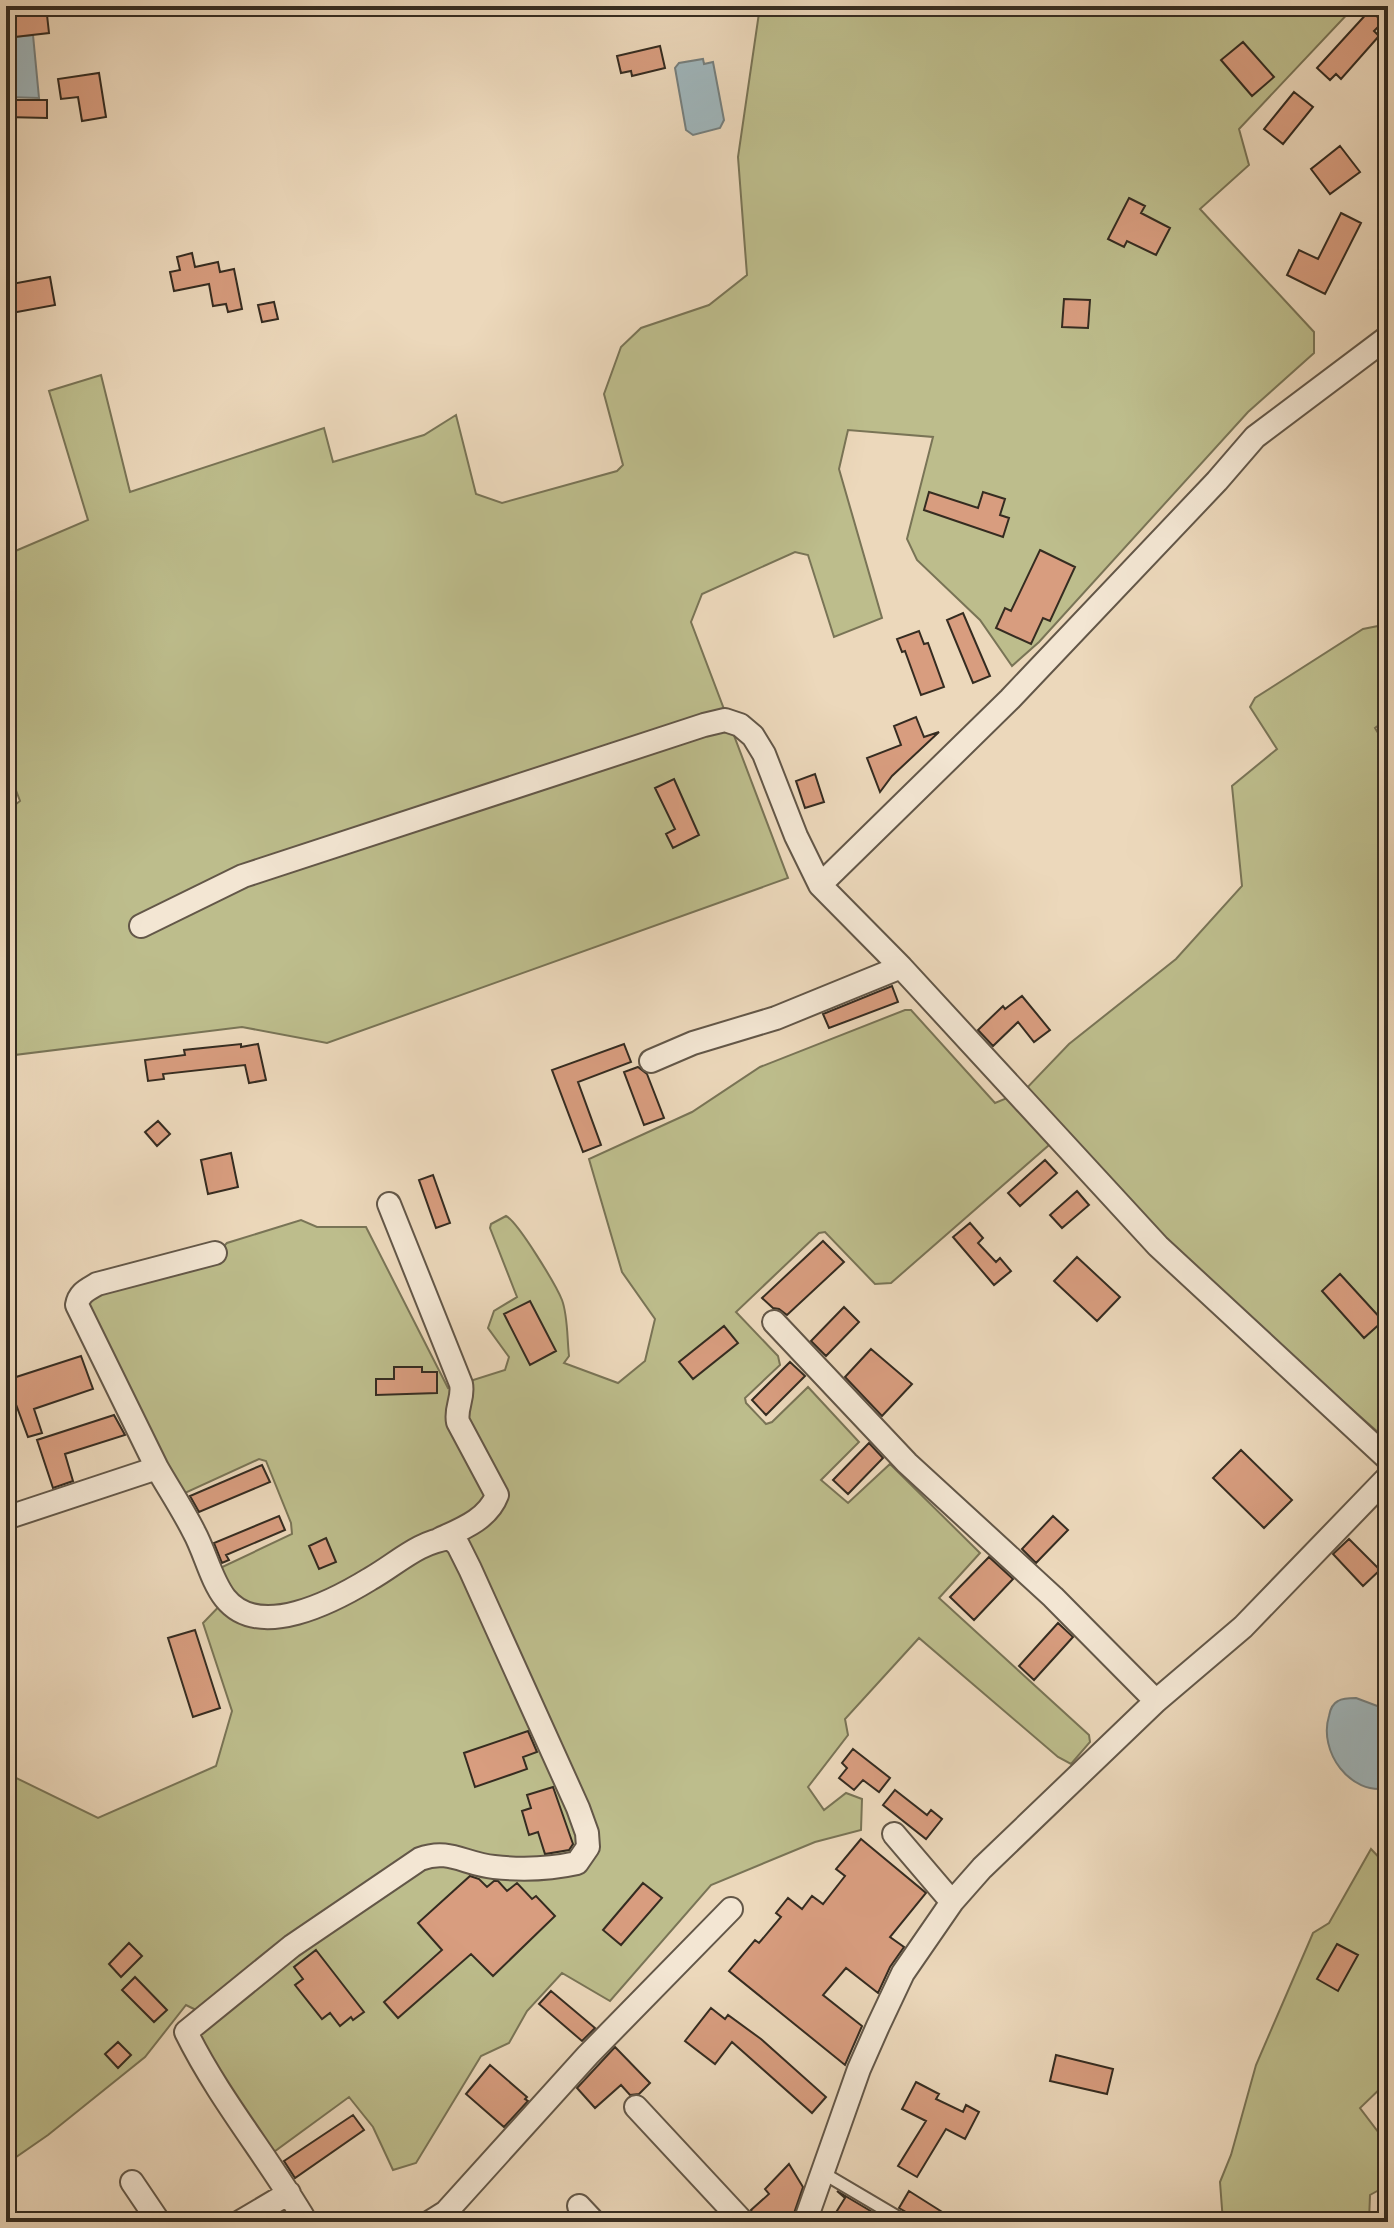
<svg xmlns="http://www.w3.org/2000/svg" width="1394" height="2228" viewBox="0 0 1394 2228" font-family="Vollkorn,serif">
	<rect width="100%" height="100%" fill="#ecd8bb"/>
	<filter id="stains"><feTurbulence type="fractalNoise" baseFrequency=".0025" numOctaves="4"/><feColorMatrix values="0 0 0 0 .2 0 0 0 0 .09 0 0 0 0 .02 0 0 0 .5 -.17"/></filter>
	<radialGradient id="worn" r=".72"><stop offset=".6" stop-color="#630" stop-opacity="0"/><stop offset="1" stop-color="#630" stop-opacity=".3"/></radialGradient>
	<path fill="#bdbd8c" stroke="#797456" stroke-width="2" d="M760,6H1355L1239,129L1249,165L1200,209L1314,332V353L1248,412L1039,642L1012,666L980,620L917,560L907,539L933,437L848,430L839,469L882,618L834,637L808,555L795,552L702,594L691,622L788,878L327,1043L242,1027L6,1056V812L20,801L6,764V555L88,520L49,391L101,375L130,492L324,428L333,462L424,435L456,415L476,494L502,503L617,471L623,465L604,394L621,347L641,328L709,305L747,275L738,157Z
		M1388,624V718L1375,728L1388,749V1441L1161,1241L1064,1132L891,1283L875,1284L825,1232L819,1233L736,1312L778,1356L780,1365L745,1398L746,1403L766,1424L772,1422L808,1387L859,1442L821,1480L848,1503L890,1464L980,1553L939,1598L1089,1735L1090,1742L1071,1764L1058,1757L919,1638L845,1719L848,1735L808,1787L824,1810L846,1793L862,1799L861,1830L815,1842L711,1885L610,2001L562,1973L527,2011L509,2043L481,2056L416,2163L393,2170L373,2127L349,2097L271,2154L195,2035L194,2009L186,2005L145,2057L48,2135L6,2164V1773L98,1818L216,1766L232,1711L203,1623L231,1594L218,1569L292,1534L291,1523L266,1461L259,1459L185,1493L175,1491L84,1297L216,1254L227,1243L301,1220L317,1227H366L448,1388L505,1370L509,1357L488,1328L494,1311L517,1297L490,1228L491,1224L506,1216C518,1222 556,1285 562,1300C568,1316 567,1339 569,1356L564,1363L618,1383L645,1361L655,1319L622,1272L589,1159L692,1112L760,1067L905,1010H911L995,1103L1024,1091L1069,1044L1176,959L1242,886L1232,786L1277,749L1250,707L1255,698L1363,629Z
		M1371,1849L1388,1867V1974L1383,1993L1388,2020V2081L1360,2108L1388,2145V2185L1370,2195L1369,2222H1223L1220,2182L1231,2155L1256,2065L1313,1933L1329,1923Z"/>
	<path fill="#9fb6bc" stroke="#757f7e" stroke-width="2" d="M33,35L39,98L6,97V38Z
		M703,59L704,64L713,62L724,120L720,128L693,135L686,130L675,68L679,63Z
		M1356,1698L1388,1710V1788C1350,1796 1318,1751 1329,1716C1330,1710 1332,1704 1338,1701C1343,1698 1351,1698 1356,1698Z"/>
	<path fill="#d89d7f" stroke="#352c21" stroke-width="2" d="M6,6H46L49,33L6,38Z
		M1370,10L1383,22L1374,31L1379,36L1341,79L1336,74L1330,80L1317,68Z
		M1243,42L1274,77L1252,96L1221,60Z
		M660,46L665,68L632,76L631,71L621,73L617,56Z
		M99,73L106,117L82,121L78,97L61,99L58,79Z
		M1294,92L1313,107L1283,144L1264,129Z
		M6,100H47V118L6,117Z
		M1340,146L1360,172L1330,194L1311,169Z
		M1129,198L1145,206L1141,213L1170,228L1156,255L1127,241L1124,247L1108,239Z
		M1341,213L1361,223L1325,294L1287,275L1299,250L1318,259Z
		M192,253L195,267L218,262L220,272L234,269L242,309L228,312L226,304L213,306L209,284L174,291L170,272L180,270L177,257Z
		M50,277L55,305L6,314V285Z
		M1064,299L1090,300L1088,328L1062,327Z
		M274,302L278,319L262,322L258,305Z
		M929,492L978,508L983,492L1005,499L1000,515L1009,518L1003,537L924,510Z
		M1040,550L1075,567L1050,621L1043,618L1031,644L996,628L1005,608L1011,611Z
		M963,613L990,676L973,683L947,620Z
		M919,631L924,644L928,643L944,687L921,695L905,651L902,652L897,639Z
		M916,717L924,737L939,732L892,776L880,792L867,758L901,745L894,726Z
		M815,774L824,802L805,808L796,781Z
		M674,779L699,835L673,848L666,834L675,829L655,788Z
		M892,986L898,1002L829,1028L823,1014Z
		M1022,996L1050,1030L1034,1042L1018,1022L993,1046L978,1030L1003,1006L1005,1009Z
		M241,1044V1047L258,1044L266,1080L249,1083L245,1065L163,1074L164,1079L148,1081L145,1060L185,1055L184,1050Z
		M624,1044L631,1062L578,1082L601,1145L583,1152L552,1070Z
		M638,1067L647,1074L664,1118L644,1125L624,1072Z
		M158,1121L170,1134L157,1146L145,1132Z
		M231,1153L238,1187L208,1194L201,1160Z
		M1045,1160L1057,1173L1020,1206L1008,1193Z
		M433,1175L450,1223L436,1228L419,1180Z
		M1077,1191L1089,1205L1062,1228L1050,1215Z
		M970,1223L983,1238L978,1243L996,1262L1000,1258L1011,1271L994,1285L953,1237Z
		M823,1241L844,1262L787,1315L779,1309L773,1308L762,1298Z
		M1077,1257L1120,1297L1097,1321L1054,1281Z
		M1340,1274L1383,1321L1364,1338L1322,1291Z
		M530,1301L556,1351L530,1365L504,1314Z
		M844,1307L859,1322L826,1356L811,1341Z
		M724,1326L738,1343L693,1379L679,1362Z
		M871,1349L912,1384L882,1416L845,1377Z
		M81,1356L93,1389L34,1409L42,1433L28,1437L7,1380Z
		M790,1362L805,1376L766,1415L752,1400Z
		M394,1367H422V1372H437V1393L376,1395V1379H394Z
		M114,1415L125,1435L65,1454L73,1481L53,1488L37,1440Z
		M869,1443L883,1458L848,1494L833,1480Z
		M1241,1450L1292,1500L1264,1528L1213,1478Z
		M262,1465L270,1482L199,1512L190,1496Z
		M279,1516L285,1530L226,1555L229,1560L222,1563L214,1543Z
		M1053,1516L1068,1530L1036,1563L1022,1549Z
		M326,1538L336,1562L319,1569L309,1546Z
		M1349,1539L1380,1570L1363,1586L1333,1554Z
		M989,1557L1013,1579L974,1620L950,1597Z
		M1058,1623L1073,1637L1034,1680L1019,1666Z
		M195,1630L220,1708L193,1717L168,1638Z
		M528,1731L537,1752L523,1757L527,1769L475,1787L464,1753Z
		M853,1749L890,1778L879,1792L863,1780L854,1790L839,1778L847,1768L842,1763Z
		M553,1787L573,1844L569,1850L545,1854L538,1832L529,1835L522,1811L531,1808L527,1795Z
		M895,1790L927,1815L931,1810L942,1819L926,1839L883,1805Z
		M861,1839L926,1893L890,1937L904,1947L890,1967L878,1993L846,1968L823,1995L862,2026L845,2065L729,1971L755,1940L759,1943L781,1917L776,1913L788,1898L802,1909L812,1896L823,1904L845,1876L836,1869Z
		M470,1876L479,1879L487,1887L494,1881H498L507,1891L517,1883L532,1899L536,1896L555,1916L493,1976L471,1954L398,2018L384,2002L442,1950L418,1923Z
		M643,1883L662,1898L621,1945L603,1930Z
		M129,1943L142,1956L121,1977L109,1964Z
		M1337,1944L1358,1955L1338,1991L1317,1979Z
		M316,1950L364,2012L353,2020L351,2017L340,2026L330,2013L322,2019L295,1985L303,1979L294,1967Z
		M135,1977L167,2010L154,2022L122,1990Z
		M551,1991L595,2028L582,2041L539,2004Z
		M711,2008L725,2019L728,2015L761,2039L826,2097L812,2113L732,2042L715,2064L685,2041Z
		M118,2042L131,2055L118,2068L105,2054Z
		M615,2047L650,2083L639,2094L630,2095L621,2085L595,2108L577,2088Z
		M1056,2055L1113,2069L1107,2094L1050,2081Z
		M490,2065L527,2097L525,2099L528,2101L504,2127L466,2094Z
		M916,2082L939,2094L936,2099L963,2112L966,2105L979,2112L965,2139L946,2129L917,2177L898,2166L926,2121L902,2109Z
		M353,2115L364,2130L295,2178L284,2161Z
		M789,2164L803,2187L791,2222H757L751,2210L769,2194L765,2189Z
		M837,2191L889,2222H830L845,2198Z
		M909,2191L958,2222H914L911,2215L899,2208Z"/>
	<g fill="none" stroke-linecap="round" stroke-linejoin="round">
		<g stroke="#635748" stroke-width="15">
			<path id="service" d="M823,2173L906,2222"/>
		</g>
		<g stroke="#635748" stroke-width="26">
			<path id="minor" d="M820,885L1010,699L1217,481L1255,437L1388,337
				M141,926L243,876L704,725L725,720L740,725L753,736L764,754L796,836L820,885L901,967L1158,1246L1388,1459
				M651,1061L693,1043L776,1018L901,967
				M389,1204L461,1384C464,1398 455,1408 458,1422L497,1495C488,1519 462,1529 440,1539
				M774,1322L907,1463L1053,1597L1156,1701
				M157,1468L77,1305C79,1293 87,1290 97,1284L215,1253
				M6,1518L157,1468C169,1489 183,1510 194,1532C205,1552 211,1580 225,1598C259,1641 334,1601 370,1579C398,1563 418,1542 450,1538L458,1545L470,1569L578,1808L587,1833L588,1847L577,1863C550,1869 521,1870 494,1867C464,1864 449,1848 420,1859L292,1946L186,2032C219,2099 268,2157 306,2222
				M894,1834L952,1902
				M636,2107L743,2222
				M132,2182L159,2222
				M579,2206L594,2222
				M240,2222L289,2193
				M430,2222L446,2212L588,2055L731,1909
				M805,2222L859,2069L878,2026L903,1973L952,1902L982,1868L1156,1701L1243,1627L1388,1477"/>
		</g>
		<use href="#service" stroke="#f3e6d3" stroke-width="11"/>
		<use href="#minor" stroke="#f3e6d3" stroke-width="22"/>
	</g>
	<rect width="1394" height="2228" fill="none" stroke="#ecd8bb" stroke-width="32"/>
	<rect x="8" y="8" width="1378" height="2212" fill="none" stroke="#352c21" stroke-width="4"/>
	<rect x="16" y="16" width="1362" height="2196" fill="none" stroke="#352c21" stroke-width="2"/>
	<rect width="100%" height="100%" filter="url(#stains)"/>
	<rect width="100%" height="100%" fill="url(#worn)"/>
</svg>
